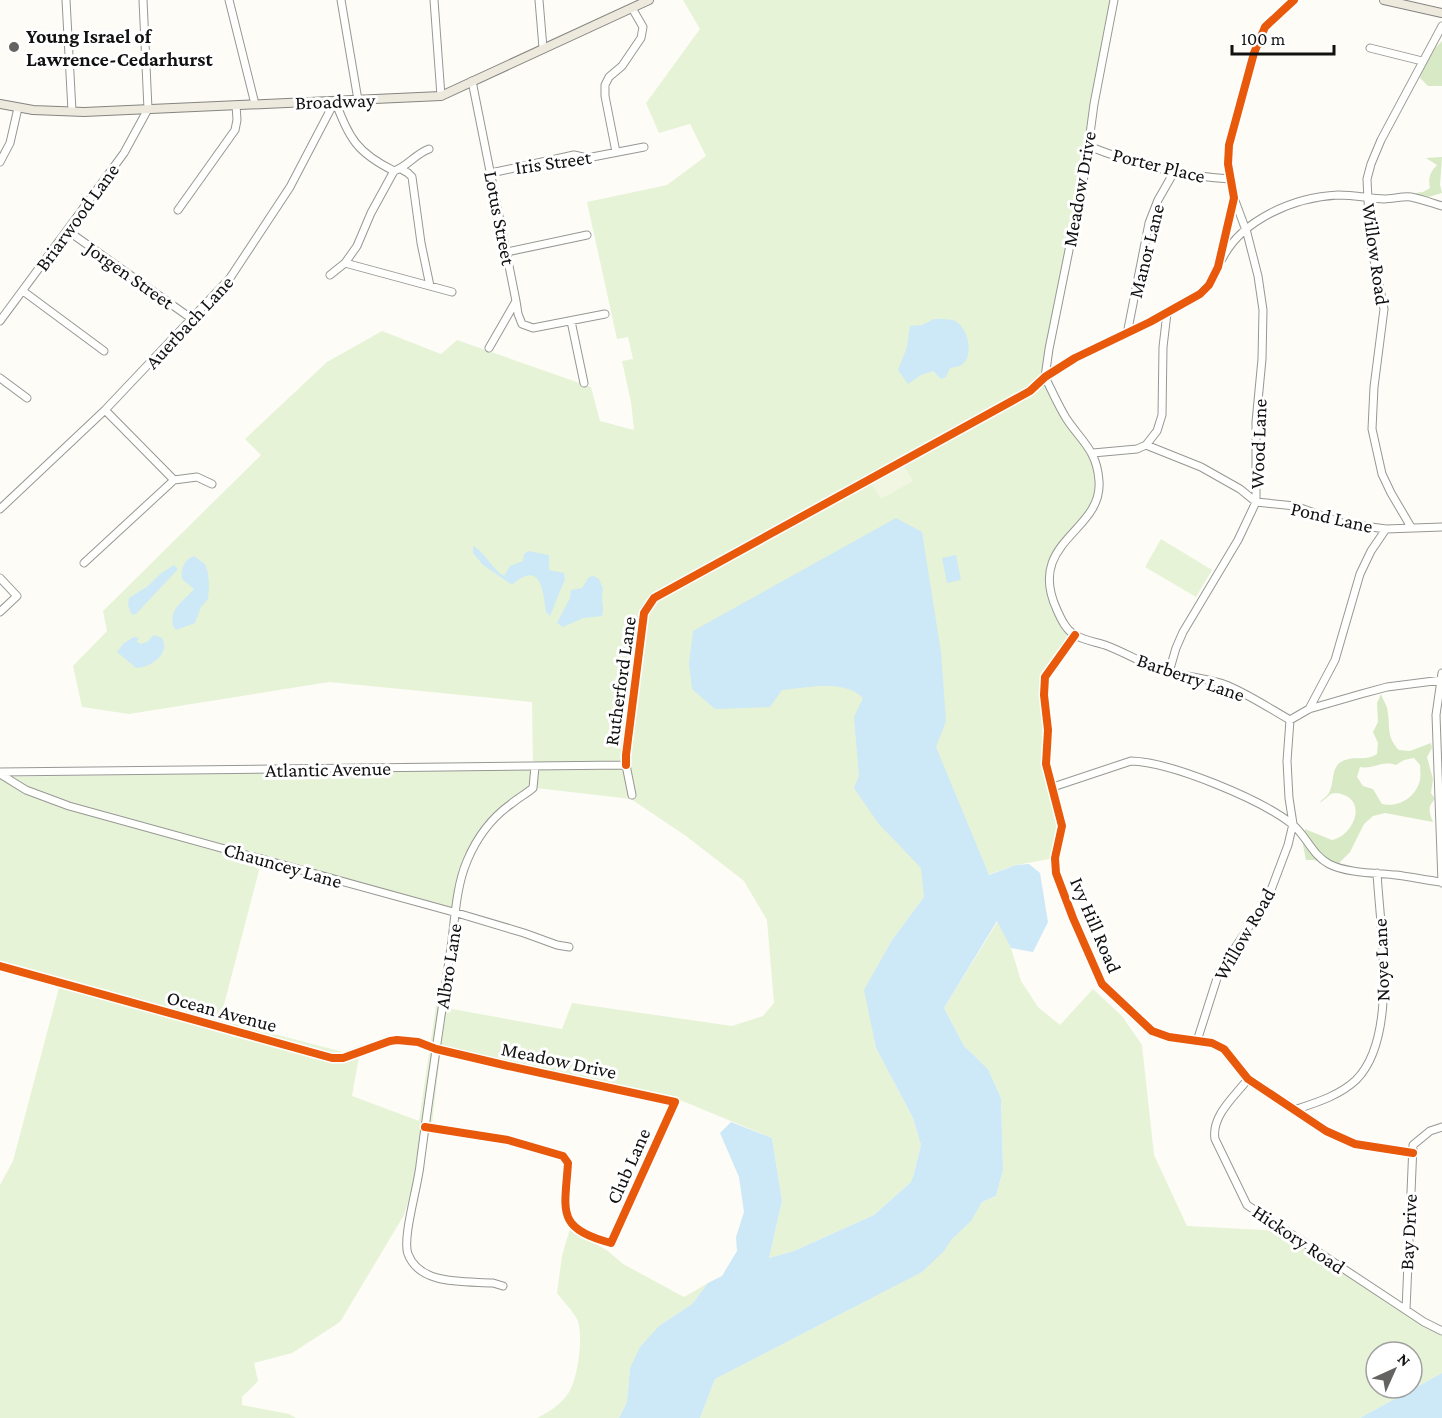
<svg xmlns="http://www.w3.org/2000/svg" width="1442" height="1418" viewBox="0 0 1442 1418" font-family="'Crimson Pro',serif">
	<rect width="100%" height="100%" fill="#fdfcf7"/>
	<path fill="#e7f3d7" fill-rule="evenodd" d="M683,0H1112L1045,377C1061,404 1094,449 1099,478C1106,524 1030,542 1054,605C1058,615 1069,626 1075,635L1044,684L1048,775L1060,814L1055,858L1016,865L924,897L892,940L865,990L876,1048L913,1118L921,1145L913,1177L974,1215L982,1202L996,1196L1003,1170L1001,1098L988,1069L964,1046L944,1008L998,921L1011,948L1021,981L1038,1007L1060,1025L1093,989L1122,1016L1142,1045L1154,1155L1187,1226L1283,1231L1442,1332V1373L1360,1418H700L715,1379L908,1279L971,1221L911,1182L874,1215L794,1251L769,1258L782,1201L772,1138L680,1100L441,1048L432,1123L404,1215L340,1322L292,1353L254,1363L258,1381L242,1397V1405L289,1414L296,1418H0V1185L13,1161L61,980L0,963V777L533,768L532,702L329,682L129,714L82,707L73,666L107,631L103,611L261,455L245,439L327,362L382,331L441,354L457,340L591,387L600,421L634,430L631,402L622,361L633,359L628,337L617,339L587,202L667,185L706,156L690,124L659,133L646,103L700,29ZM536,788L631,799L686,836L744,881L767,920L774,1003L763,1016L732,1026L572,1003L562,1029L436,1006L419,1121L352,1096L361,1045L343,1052L220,1020L262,859L455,910C460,881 464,845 485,822C499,807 518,798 536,788ZM1376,1352H1412V1388H1376Z
		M1161,539L1212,570L1196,597L1145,567Z
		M571,1225L585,1238L608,1251L623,1264L684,1297L708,1283L692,1304L659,1326L630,1368L627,1402L619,1418H537C550,1411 561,1405 569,1392C578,1379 584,1334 577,1319C572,1310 563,1301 557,1293L562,1256Z"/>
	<path fill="#d8eac5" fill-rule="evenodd" d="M1442,41V86H1428L1420,78C1423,62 1431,52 1442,41Z
		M1442,157L1440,185L1442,193L1425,198L1415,193L1423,192L1430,188C1428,178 1430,172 1437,165L1426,158Z
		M1381,694C1382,699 1386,703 1387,708C1391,724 1385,736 1399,750L1410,751L1431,743L1432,748L1427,757L1433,779L1431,793L1435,799C1427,807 1429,812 1433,822L1385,813L1373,816L1364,824L1350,852L1338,864L1326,865L1314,860H1306L1303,845L1305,829L1332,840C1352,836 1367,804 1344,795C1339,793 1336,792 1331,794C1327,797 1323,801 1319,803C1322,800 1327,796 1329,793C1335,782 1330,765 1345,760C1355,756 1368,761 1377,754L1378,743L1373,732L1378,722L1377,703ZM1414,758L1420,765C1420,770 1421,775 1420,780C1416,797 1399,808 1382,804L1373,789L1363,786L1357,777L1360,767C1374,770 1381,760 1396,765L1404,760Z"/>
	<path fill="#f0f6e1" d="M904,466L913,481L881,499L872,485Z"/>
	<path fill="#cde8f7" d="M934,319C940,319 948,319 953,320C967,325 974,352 964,363C960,367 955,367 950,368L946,377L941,379L933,371L921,375L908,384L898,370L907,347L910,326L922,325Z
		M896,518L922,532L941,652L946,721L936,747L989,875L1016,865L1029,864L1040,873L1048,922L1033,952L1011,948L997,921L944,1008L964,1046L988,1069L1001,1098L1003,1170L996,1196L982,1202L971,1221L951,1240L944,1251L922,1272L715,1379L700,1418H619L627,1402L630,1368L640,1347L659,1326L692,1304L708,1283L722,1276L737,1251L736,1237L744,1212L739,1177L720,1133L731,1122L772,1138L782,1201L769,1258L794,1251L874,1215L911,1182L913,1177L921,1145L913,1118L876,1048L864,990L892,940L924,897L921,868L878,823L854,788L859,776L854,717L863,698C844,679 807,688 782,690L770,707L715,709L692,689L689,663L693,631Z
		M473,546C484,551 492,569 504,576L510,566L523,561L524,554L528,551L549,555V570L564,573L565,579L550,616L546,612C543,591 541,559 512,585L483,565L473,553Z
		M956,555L961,580L947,583L942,558Z
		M194,556L205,564L208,573L209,585L208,599L201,607L195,623L176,630L173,626C169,608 184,601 194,589L182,579C180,569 185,559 194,556Z
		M174,565L178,569L136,614L132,615L128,606L129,598L148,586L160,574Z
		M594,576L599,579L603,589C600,599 605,607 602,616L583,618L563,627L557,623L570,598L571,590L582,588L589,577Z
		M154,635L162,638C171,654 150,668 136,668L117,652L124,643L134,637L139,638L137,641L140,644L147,642Z
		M1442,1373V1418H1360Z"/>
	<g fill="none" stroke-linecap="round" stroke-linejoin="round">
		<g stroke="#979795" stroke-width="9">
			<path id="minor" d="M66,0L72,111
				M229,0L255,104
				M341,0L358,100
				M434,0L441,96
				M539,0L543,48
				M1370,48L1422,61
				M472,81L516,301L489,348
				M335,101C350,139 356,152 394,171
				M1088,146C1134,164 1180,176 1230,179
				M616,152L605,96V85L609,77L622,66L641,38L643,27L632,8
				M0,162L10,143L18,108
				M401,169L408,173L412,177L421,243L430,286
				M491,173L574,155L587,158L644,147
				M178,210L235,130L237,120L236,105
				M68,231L192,319
				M507,252L587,235
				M1222,259C1242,219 1295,197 1338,195C1353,195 1369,198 1384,199C1393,199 1402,196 1411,197C1421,199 1432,203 1442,206
				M345,263L452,292
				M330,275L345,263L357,246L371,213L394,171C407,167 415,154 429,149
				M23,291L104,351
				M516,301L518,314L522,324L533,328L605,314
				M0,321L124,153L148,109L143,0
				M571,321L584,383
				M1127,334L1149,223L1158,200L1174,172
				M1045,377C1052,391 1058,405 1066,418C1081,441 1097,450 1099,481C1103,532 1025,541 1057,610C1061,619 1066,630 1075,635C1083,640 1096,642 1105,645C1127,653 1146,666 1168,672C1187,677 1207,678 1226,685C1248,694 1269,708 1290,720
				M1045,377L1049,349L1085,171L1094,104L1114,0
				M0,378L27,398
				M105,410L174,480
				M1146,445L1157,431L1162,415L1163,347L1167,313
				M1093,453L1137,449L1146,445L1201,467L1240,489L1256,502L1295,506L1342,523L1386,529L1442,527
				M0,509L105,410L230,278L290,187L335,101
				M1411,527L1391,493L1382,474L1372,429L1374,387L1384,309L1370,240L1367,179L1371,164L1381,140L1442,26
				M84,563L174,480L197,477L212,484
				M0,578L17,596L0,612
				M1075,635L1045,677L1044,695L1048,730L1046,764L1062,826L1055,858L1056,873L1073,918L1102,984L1152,1031L1169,1037L1212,1043L1224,1049L1248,1079L1326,1131L1355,1144L1413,1153
				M1169,672L1176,648L1183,632L1238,540L1256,502V422L1262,359L1263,310L1258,276L1247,233L1234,198
				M1442,673L1436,715L1442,883
				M1309,709L1335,660L1360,574L1371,551L1386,529
				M1290,720L1309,709L1361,694L1387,687L1442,680
				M626,765V755L644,613L654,598L1030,391L1045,377L1075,358L1150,322L1200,294L1209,285L1218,267L1234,198L1228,164L1229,145L1254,53L1265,27L1294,0
				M0,772L626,765L632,795
				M0,774L26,790L69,806L457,913L524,933L557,945L569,947
				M1053,787L1131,761C1171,762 1260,799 1292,824C1306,835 1312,855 1329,864C1346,873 1376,873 1396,875C1411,877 1426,880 1441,882
				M0,966L332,1058H343L390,1041L397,1040L418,1042L436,1049L508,1066L675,1102L611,1243C555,1228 565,1211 568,1163L563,1156L508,1140L425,1127
				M1197,1041L1219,972L1268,898L1288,845L1293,824L1289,798L1287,761L1290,720
				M1248,1079C1235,1096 1211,1116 1215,1139L1247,1205L1424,1322L1442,1331
				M1294,1110C1315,1103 1339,1096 1356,1080C1399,1037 1380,929 1377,873
				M503,1286L493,1283C466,1281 420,1286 408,1254C402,1238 418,1186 420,1165C429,1095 440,1024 450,954C455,924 455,889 467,861C477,837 490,819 511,804C518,798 526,794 533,788L535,766
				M1406,1310L1413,1145L1430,1131L1442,1127"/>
		</g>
		<g stroke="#858482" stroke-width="10">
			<path id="major" d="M1384,0L1442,13
				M0,104L33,110L84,112L441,96L649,0"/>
		</g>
		<use href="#minor" stroke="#fffffe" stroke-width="7"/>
		<use href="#major" stroke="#ede9dc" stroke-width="8"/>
		<g stroke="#fff" stroke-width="11">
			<path id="cycleway" d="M1075,635L1045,677L1044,695L1048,730L1046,764L1062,826L1055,858L1056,873L1073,918L1102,984L1152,1031L1169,1037L1212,1043L1224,1049L1248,1079L1326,1131L1355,1144L1413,1153
				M626,765V755L644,613L654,598L1030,391L1045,377L1075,358L1150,322L1200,294L1209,285L1218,267L1234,198L1228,164L1229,145L1254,53L1265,27L1294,0
				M0,966L332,1058H343L390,1041L397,1040L418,1042L436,1049L508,1066L675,1102L611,1243C555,1228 565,1211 568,1163L563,1156L508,1140L425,1127"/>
		</g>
		<use href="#cycleway" stroke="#e8590c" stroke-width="8"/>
	</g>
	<circle fill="#646362" stroke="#fff" stroke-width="2" cx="14" cy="47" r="6"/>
	<g text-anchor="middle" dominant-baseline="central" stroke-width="6" stroke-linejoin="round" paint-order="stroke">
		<g font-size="20" font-weight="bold" fill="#111" stroke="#fff" text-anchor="start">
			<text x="26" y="36">Young Israel of<tspan x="26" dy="23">Lawrence-Cedarhurst</tspan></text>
		</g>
		<g font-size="20" fill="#111" stroke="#fff">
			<text transform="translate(335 101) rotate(-2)">Broadway</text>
			<text transform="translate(553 162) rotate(-8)">Iris Street</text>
			<text transform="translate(1159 165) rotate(14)">Porter Place</text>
			<text transform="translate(1079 189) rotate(-80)">Meadow Drive</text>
			<text transform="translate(77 217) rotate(-54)">Briarwood Lane</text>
			<text transform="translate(500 218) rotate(79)">Lotus Street</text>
			<text transform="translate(1146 251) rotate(-76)">Manor Lane</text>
			<text transform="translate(1376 254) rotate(82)">Willow Road</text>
			<text transform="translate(130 275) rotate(35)">Jorgen Street</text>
			<text transform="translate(189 322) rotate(-47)">Auerbach Lane</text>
			<text transform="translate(1258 444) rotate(-88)">Wood Lane</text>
			<text transform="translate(1332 517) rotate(13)">Pond Lane</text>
			<text transform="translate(1191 677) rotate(19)">Barberry Lane</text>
			<text transform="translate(620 681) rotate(-82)">Rutherford Lane</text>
			<text transform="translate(328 769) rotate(-1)">Atlantic Avenue</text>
			<text transform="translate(283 865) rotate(16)">Chauncey Lane</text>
			<text transform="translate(1096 925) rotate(67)">Ivy Hill Road</text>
			<text transform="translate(1244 934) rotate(-60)">Willow Road</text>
			<text transform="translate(1381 960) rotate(-92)">Noye Lane</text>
			<text transform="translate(448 966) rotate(-81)">Albro Lane</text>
			<text transform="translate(222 1011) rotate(15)">Ocean Avenue</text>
			<text transform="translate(559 1060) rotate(12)">Meadow Drive</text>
			<text transform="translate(628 1166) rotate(-66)">Club Lane</text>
			<text transform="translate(1408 1232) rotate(-87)">Bay Drive</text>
			<text transform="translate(1299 1239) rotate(34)">Hickory Road</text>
		</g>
	</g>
	<g transform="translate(1394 1370) rotate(45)"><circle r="28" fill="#ffffff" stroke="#a0a0a0" stroke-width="1.5"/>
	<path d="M0-4.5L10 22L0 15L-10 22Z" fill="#646362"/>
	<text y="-9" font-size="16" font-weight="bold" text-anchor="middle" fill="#111111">N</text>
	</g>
	<path d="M1232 45v9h102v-9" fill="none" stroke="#111111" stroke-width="3"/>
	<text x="1241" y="45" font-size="18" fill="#111111" stroke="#ffffff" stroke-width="4.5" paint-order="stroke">100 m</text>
</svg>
